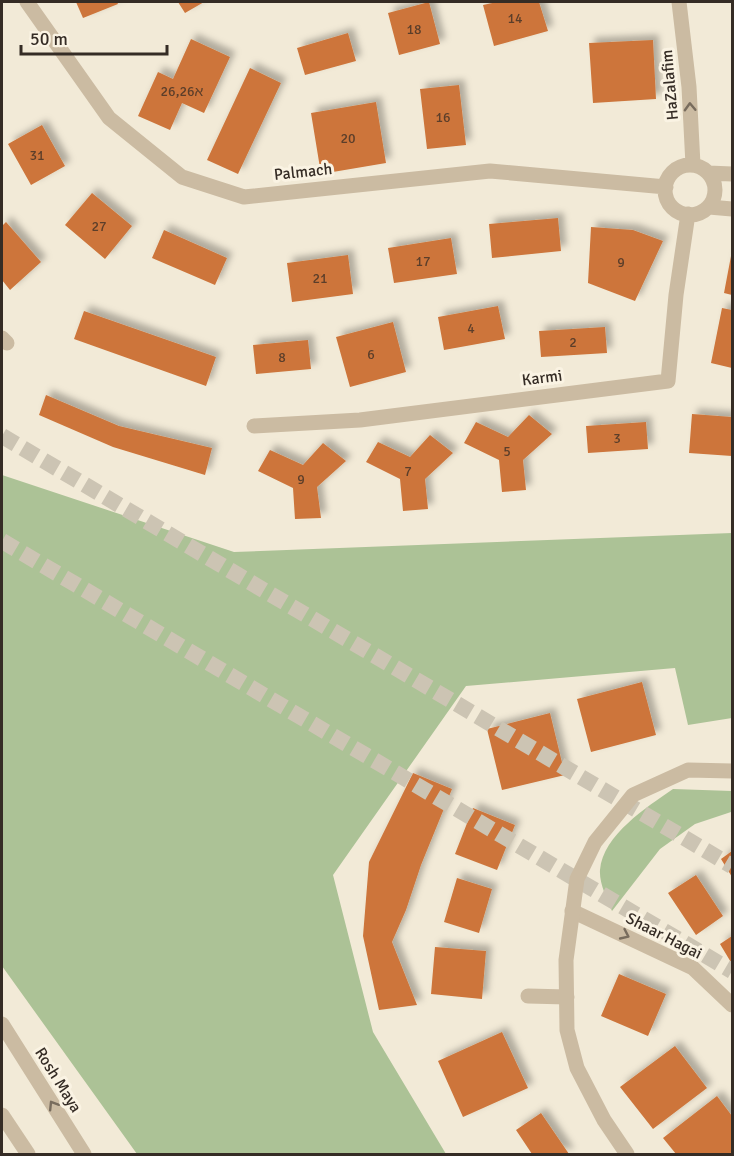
<svg xmlns="http://www.w3.org/2000/svg" width="734" height="1156" viewBox="0 0 734 1156" font-family="Signika,'Noto Sans Hebrew',sans-serif">
	<defs>
		<filter id="shadow"><feDropShadow dx="5.5" dy="-5.5" stdDeviation="3" flood-color="#0004"/></filter>
	</defs>
	<rect width="100%" height="100%" fill="#f2ead7"/>
	<path fill="#acc296" d="M2,475L234,552L732,533V718L688,725L675,668L466,686L333,875L373,1032L446,1154H137L2,966Z
		M673,789L732,791L731,812L695,824L660,849L612,911C607,899 599,883 600,870C603,835 647,807 673,789Z"/>
	<path fill="#cd753a" filter="url(#shadow)" d="M76,2H117L118,4L83,18Z
		M178,2H204L185,13Z
		M429,2L440,44L399,55L388,13Z
		M497,2H539L548,31L494,46L483,5Z
		M348,33L356,61L305,75L297,48Z
		M191,39L230,57L204,113L182,103L170,130L138,116L158,72L173,79Z
		M653,40L656,99L593,103L589,43Z
		M250,68L281,83L238,174L207,160Z
		M459,85L466,145L427,149L420,89Z
		M376,102L386,163L321,174L311,113Z
		M42,125L65,166L31,185L8,144Z
		M92,193L132,226L105,259L65,225Z
		M558,218L561,251L492,258L489,224Z
		M6,222L41,262L10,290L2,280V226Z
		M591,227L633,230L663,241L635,301L588,283Z
		M164,230L227,258L215,285L152,258Z
		M451,238L457,274L394,283L388,248Z
		M348,255L353,294L292,302L287,263Z
		M731,256H732V295L724,293Z
		M498,306L505,339L444,350L438,317Z
		M722,308L732,310V368L711,363Z
		M84,311L216,357L206,386L74,339Z
		M393,322L406,372L350,387L336,337Z
		M605,327L607,353L541,357L539,331Z
		M308,340L311,369L256,374L253,345Z
		M46,395L119,426L212,448L205,475L113,447L39,415Z
		M692,414L732,417V456L689,453Z
		M529,415L552,434L523,460L526,490L502,492L499,460L464,443L476,422L508,437Z
		M646,422L648,449L588,453L586,426Z
		M430,435L453,453L425,479L428,509L403,511L400,479L366,462L378,442L410,457Z
		M323,443L346,461L317,487L321,518L295,519L293,488L258,471L270,450L303,465Z
		M642,682L656,735L591,752L577,699Z
		M550,713L565,775L502,790L487,729Z
		M413,773L452,789L421,865L406,910L392,942L417,1005L379,1010L363,936L369,862Z
		M473,808L515,825L497,870L455,854Z
		M732,851V877L721,859Z
		M696,875L723,916L696,935L668,893Z
		M457,878L492,889L479,933L444,922Z
		M732,936V964L720,944Z
		M435,947L486,951L482,999L431,994Z
		M619,974L666,994L648,1036L601,1016Z
		M502,1032L528,1088L463,1117L438,1061Z
		M675,1046L707,1088L653,1129L620,1087Z
		M717,1096L732,1116V1152L729,1154H676L663,1138Z
		M541,1113L569,1154H532L516,1130Z"/>
	<g fill="none" stroke-linecap="round" stroke-linejoin="round">
		<path stroke="#ccc4b3" stroke-width="16" stroke-dasharray="16 8" stroke-linecap="butt" d="M2,436L732,866
			M2,541L732,971"/>
		<path stroke="#cbbba2" stroke-width="15" d="M27,2L109,118L182,177L244,197L490,171L666,187
			M679,2L689,87L693,165
			M665 190a25 25 0 1 1 50 0a25 25 0 1 1-50 0Z
			M708,173L732,174
			M709,207L732,209
			M2,338L7,343
			M254,426L360,420L668,381L676,295L688,214
			M572,911L693,968L732,1005
			M528,996L567,997"/>
		<path stroke="#cbbba2" stroke-width="15" d="M2,1024L84,1154
			M2,1115L28,1154
			M627,1154L604,1120L577,1068L567,1030L566,960L577,879L595,842L633,795L688,770L732,771"/>
	</g>
	<defs><path id="oneway-chevron" d="M-2-3.5L2.5 0L-2 3.5" fill="none" stroke-width="1.6" stroke-linecap="round" stroke-linejoin="round" transform="scale(1.5)"/></defs>
	<g stroke="#786c5d">
		<use href="#oneway-chevron" transform="translate(690 107) rotate(-92)"/>
		<use href="#oneway-chevron" transform="translate(625 935) rotate(25)"/>
		<use href="#oneway-chevron" transform="translate(53 1105) rotate(-122)"/>
	</g>
	<g text-anchor="middle" dominant-baseline="central" stroke-width="6" stroke-linejoin="round" paint-order="stroke">
		<g font-size="14" fill="#5b3e2a">
			<text x="515" y="18">14</text>
			<text x="414" y="29">18</text>
			<text x="182" y="91">26,26א</text>
			<text x="443" y="117">16</text>
			<text x="348" y="138">20</text>
			<text x="37" y="155">31</text>
			<text x="99" y="226">27</text>
			<text x="423" y="261">17</text>
			<text x="621" y="262">9</text>
			<text x="320" y="278">21</text>
			<text x="471" y="328">4</text>
			<text x="573" y="342">2</text>
			<text x="371" y="354">6</text>
			<text x="282" y="357">8</text>
			<text x="617" y="438">3</text>
			<text x="507" y="451">5</text>
			<text x="408" y="471">7</text>
			<text x="301" y="479">9</text>
		</g>
		<g font-size="16" fill="#352c25" stroke="#faf3e3">
			<text transform="translate(670 85) rotate(-95)">HaZalafim</text>
			<text transform="translate(303 172) rotate(-6)">Palmach</text>
			<text transform="translate(542 378) rotate(-7)">Karmi</text>
			<text transform="translate(664 936) rotate(27)">Shaar Hagai</text>
			<text transform="translate(58 1080) rotate(58)">Rosh Maya</text>
		</g>
	</g>
	<rect width="734" height="1156" fill="none" stroke="#352c25" stroke-width="6"/>
	<path d="M21 45v9h146v-9" fill="none" stroke="#352c25" stroke-width="3"/>
	<text x="30" y="45" font-size="18" fill="#352c25" stroke="#faf3e3" stroke-width="4.5" paint-order="stroke">50 m</text>
</svg>
